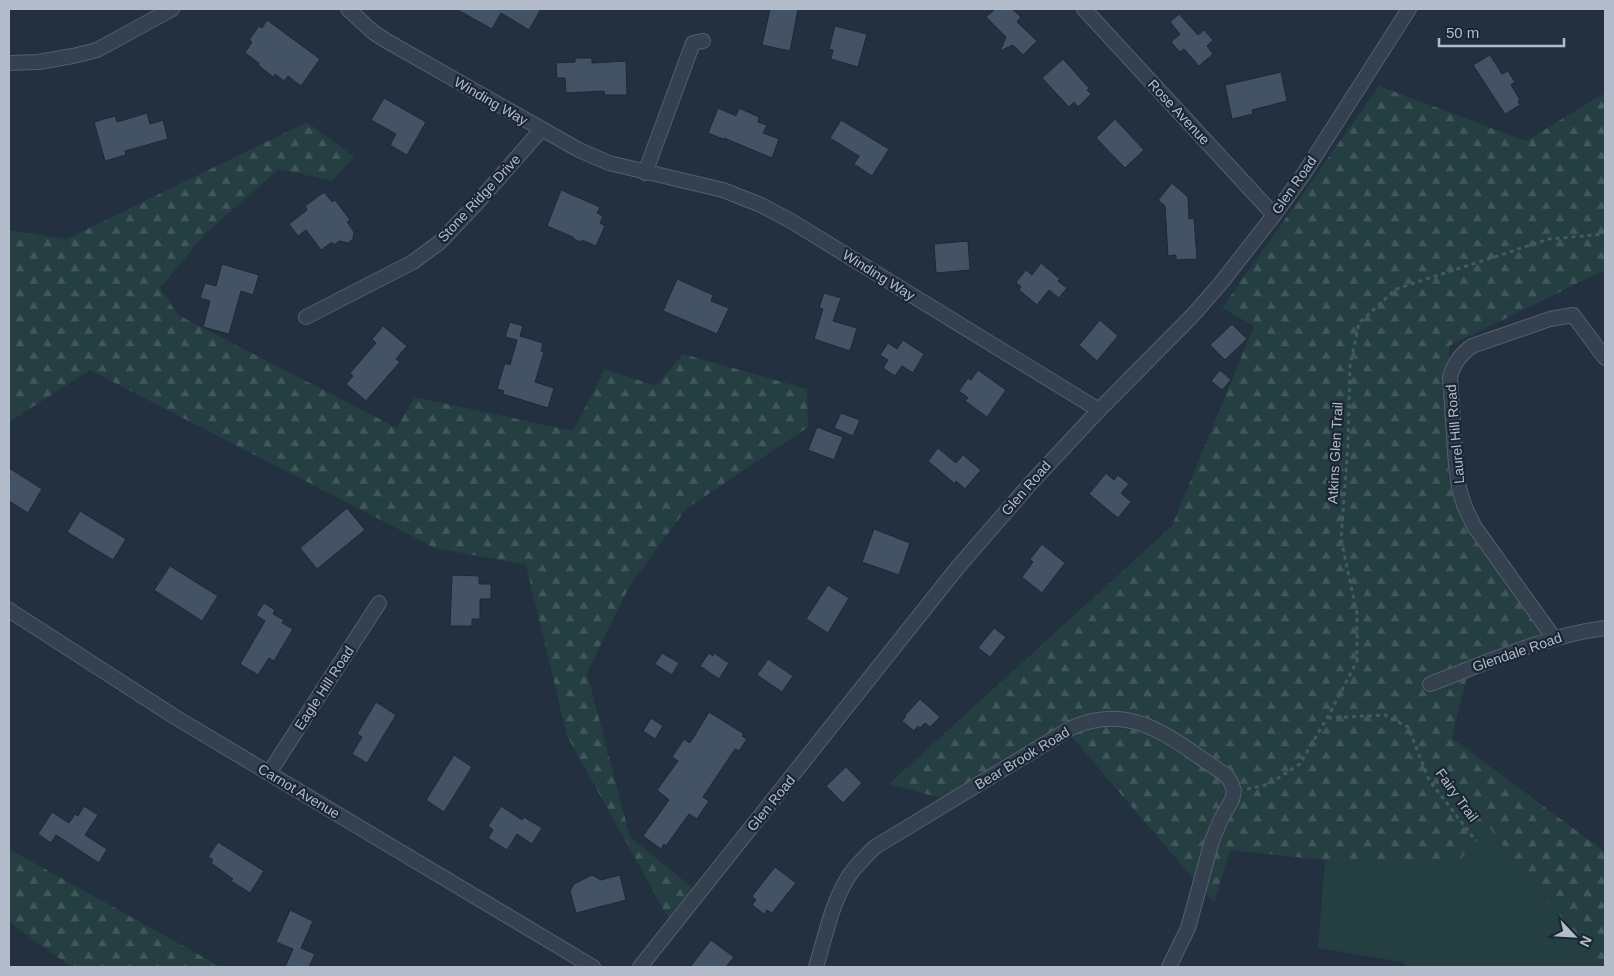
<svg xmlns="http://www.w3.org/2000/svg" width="1614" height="976" viewBox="0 0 1614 976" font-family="Helvetica,sans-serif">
	<defs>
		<pattern id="forest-firs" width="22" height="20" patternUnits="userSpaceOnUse" patternTransform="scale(1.25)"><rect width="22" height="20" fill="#243e41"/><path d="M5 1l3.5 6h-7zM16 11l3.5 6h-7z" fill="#41585b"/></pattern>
	</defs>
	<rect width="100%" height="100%" fill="#223040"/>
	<path fill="#243e41" d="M1489,827L1595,967H1407L1402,962L1318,948L1325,860L1476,841Z"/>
	<path fill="url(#forest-firs)" d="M1379,86L1526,141L1605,93V270L1449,346L1448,478L1552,626L1466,680L1452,738L1605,852L1604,967H1595L1489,827L1455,865L1325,860L1230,850L1214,903L1072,737L959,803L889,784L1172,526L1254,326L1222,308Z
		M307,122L354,157L332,181L279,169L205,234L160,288L178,315L397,428L414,397L573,431L605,369L656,386L683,354L807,389L808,427L686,509L630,585L587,673L630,837L699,893L673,926L567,736L526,565L435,548L90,370L9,422V230L67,239Z
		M9,849L221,967H71L9,922Z"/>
	<path fill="#435264" stroke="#1d2836" d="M456,9H541L529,30L501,13L492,29Z
		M770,9H798L790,51L762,45Z
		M995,9H1012L1021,17L1017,22L1037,41L1023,55L1013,45L1000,51L1006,37L986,17Z
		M1179,14L1198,35L1204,30L1213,40L1207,46L1213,54L1199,66L1184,49L1180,52L1171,42L1180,34L1170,22Z
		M267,20L320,59L301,86L288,76L284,81L275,74L273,77L258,65L259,63L245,53L252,42L249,40L259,26L262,28Z
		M835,26L867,34L858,67L831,59L833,50L829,49Z
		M1490,55L1502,74L1508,71L1515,82L1511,85L1520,100L1518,101L1520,105L1505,114L1473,65Z
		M575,58H592V63L626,61L627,95H605L604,91L566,93L565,78H557L556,63L575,62Z
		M1063,59L1089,88L1087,90L1091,94L1078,107L1074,102L1069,107L1042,78Z
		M1281,72L1287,101L1252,110L1253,114L1232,119L1225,85Z
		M384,98L426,122L407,155L390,145L396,134L371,120Z
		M718,108L736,116L739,108L759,117L758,122L767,125L763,133L779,139L772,158L724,138L723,139L708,133Z
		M147,113L150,124L163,120L168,139L125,151L126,155L105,161L94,122L115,116L117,122Z
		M1115,119L1144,150L1125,168L1096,138Z
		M841,120L889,149L872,176L854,164L859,156L830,138Z
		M1172,183L1188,197L1189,219L1194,218L1197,259L1176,260V255L1168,256L1165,206L1158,200Z
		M561,190L600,207L597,213L603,216L600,223L605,226L596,246L582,240L580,242L574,239L573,237L547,226Z
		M324,192L332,202L335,200L350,220L347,222L354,232L353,239L348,243L339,241L334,245L332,242L321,250L306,230L298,236L289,224L307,210L305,206Z
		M968,241L970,270L936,273L934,244Z
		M1041,263L1060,279L1058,281L1067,288L1059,298L1049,290L1037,305L1019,290L1021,287L1016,282L1026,270L1032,275Z
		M222,264L259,275L253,295L241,291L229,334L203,327L210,301L200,298L205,283L216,286Z
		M677,279L713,295L711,301L729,308L717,334L663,311Z
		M824,293L841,298L833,321L857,328L850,351L814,339L823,309L819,308Z
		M1100,320L1118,336L1097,361L1079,345Z
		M510,322L523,326L520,336L543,343L541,351L544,352L535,382L554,388L548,408L503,394L504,391L497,389L505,363L510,365L517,340L505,337Z
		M1232,324L1247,339L1225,360L1210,345Z
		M383,326L407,346L396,359L400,362L366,401L346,384L353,376L350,373L376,343L372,339Z
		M903,340L924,354L913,373L902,366L895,376L883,368L888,360L880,355L888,343L897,349Z
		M978,370L1006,390L987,417L965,401L968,398L959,391L968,378L971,380Z
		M1220,370L1231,380L1222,390L1211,381Z
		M841,413L860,420L853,436L834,428Z
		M817,427L843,437L834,460L808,450Z
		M938,448L956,463L963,455L981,470L965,489L956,481L955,484L928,461Z
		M9,468L42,489L28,513L9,501Z
		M1106,473L1114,480L1118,475L1129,484L1121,493L1131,502L1118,518L1089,494Z
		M347,508L365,530L317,569L300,548Z
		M80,511L126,539L113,560L67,532Z
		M874,529L910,543L899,575L862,562Z
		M1042,544L1065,563L1042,593L1022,577L1033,562L1030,559Z
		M170,566L218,596L202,621L154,590Z
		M452,575L479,576V584H491V599H480V619H472V626H450Z
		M828,585L849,598L828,633L806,619Z
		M264,603L275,610L273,614L284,620L282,623L293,629L274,661L269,658L258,675L240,664L265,621L256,615Z
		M994,628L1006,637L990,657L978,648Z
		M662,653L679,663L672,675L655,664Z
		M709,653L713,656L714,653L729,663L719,679L700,666Z
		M768,659L793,676L782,692L757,675Z
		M920,699L940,717L930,727L925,723L920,728L918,726L914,731L902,721L906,716L905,715Z
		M376,702L396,715L367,763L352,754L362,737L357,734Z
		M709,712L744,734L742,736L747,739L739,751L735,749L703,797L709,801L697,819L689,814L666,846L664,844L661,849L643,836L669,800L657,790L678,761L672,757L684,739L690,743Z
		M651,718L663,726L655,739L643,731Z
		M454,755L472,767L444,812L426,800Z
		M846,767L862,783L843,803L826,786Z
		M84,806L98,815L85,835L107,849L99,863L56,835L51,843L38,834L52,812L69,823L75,814L78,816Z
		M501,806L522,820L524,817L542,828L532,844L517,834L507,850L488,838L493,830L488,826Z
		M218,842L264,871L250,893L231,881L233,879L211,863L213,860L208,857Z
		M775,867L796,883L772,913L767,910L764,914L752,905L756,900L752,896Z
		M592,875L601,880L620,875L626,900L576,913L570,891L574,884Z
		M290,910L313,921L301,948L315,954L309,967H285L293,949L276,942Z
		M711,940L734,957L726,967H690Z"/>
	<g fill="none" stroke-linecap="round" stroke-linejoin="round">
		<g stroke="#545f6d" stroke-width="16">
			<path id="minor" d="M348,9L373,32L385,40L579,150L609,163L723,190L761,205L791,221L1099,410
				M1084,9L1274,215
				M9,63L38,62L73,56L97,50L172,9
				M645,173L693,43L703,41
				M306,317L413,262L440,242L477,203L541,130
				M9,610L175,717L593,967
				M1554,638L1474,526L1464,505L1459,488L1456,466L1450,377C1454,363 1460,355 1472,346L1550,319L1573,315L1605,358
				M1430,684C1488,662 1544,636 1605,628
				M269,773L379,603
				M640,967L958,567L1030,484L1099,410L1193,315L1221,283L1274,215L1303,175L1409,9
				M816,967C825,938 831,906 847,879C854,867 865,857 875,847L1071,728C1134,699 1176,743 1226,775L1231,782L1234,791L1232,800L1221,819L1212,841L1188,928L1169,967"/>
		</g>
		<path stroke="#425b5e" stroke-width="3" stroke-dasharray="4 4" stroke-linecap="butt" d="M1328,718L1385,715L1408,727L1429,780L1476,841
			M1247,789L1269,784L1300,764L1330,713L1357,661V614L1341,539L1348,444L1350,366L1359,323L1396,289L1549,239L1605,234"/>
		<use href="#minor" stroke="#36414f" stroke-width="14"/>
	</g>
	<g text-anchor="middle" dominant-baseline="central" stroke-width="4.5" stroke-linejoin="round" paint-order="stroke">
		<g font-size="14" fill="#b2bcca" stroke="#1b2634">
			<text transform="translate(491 101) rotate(30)">Winding Way</text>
			<text transform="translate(1179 112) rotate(47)">Rose Avenue</text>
			<text transform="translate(1294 185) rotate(-55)">Glen Road</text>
			<text transform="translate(479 198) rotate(-47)">Stone Ridge Drive</text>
			<text transform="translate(879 275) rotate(32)">Winding Way</text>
			<text transform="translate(1455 434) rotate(-95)">Laurel Hill Road</text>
			<text transform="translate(1335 453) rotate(-87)">Atkins Glen Trail</text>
			<text transform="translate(1026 488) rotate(-49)">Glen Road</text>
			<text transform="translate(1517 652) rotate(-19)">Glendale Road</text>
			<text transform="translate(324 688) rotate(-57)">Eagle Hill Road</text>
			<text transform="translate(1022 758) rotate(-31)">Bear Brook Road</text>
			<text transform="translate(299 791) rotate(31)">Carnot Avenue</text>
			<text transform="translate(1457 795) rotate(54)">Fairy Trail</text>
			<text transform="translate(771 803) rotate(-51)">Glen Road</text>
		</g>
	</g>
	<rect width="1614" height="976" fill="none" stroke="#b2bcca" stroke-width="20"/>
	<g transform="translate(1574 936) rotate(115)" stroke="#1b2634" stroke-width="4" paint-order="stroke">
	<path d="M0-4L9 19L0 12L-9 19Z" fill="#b2bcca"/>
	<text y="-8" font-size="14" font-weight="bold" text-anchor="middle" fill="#b2bcca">N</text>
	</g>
	<path d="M1439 38v8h125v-8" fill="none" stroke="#b2bcca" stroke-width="2.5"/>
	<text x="1446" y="38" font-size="15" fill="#b2bcca" stroke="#1b2634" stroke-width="4" paint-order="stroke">50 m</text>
</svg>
